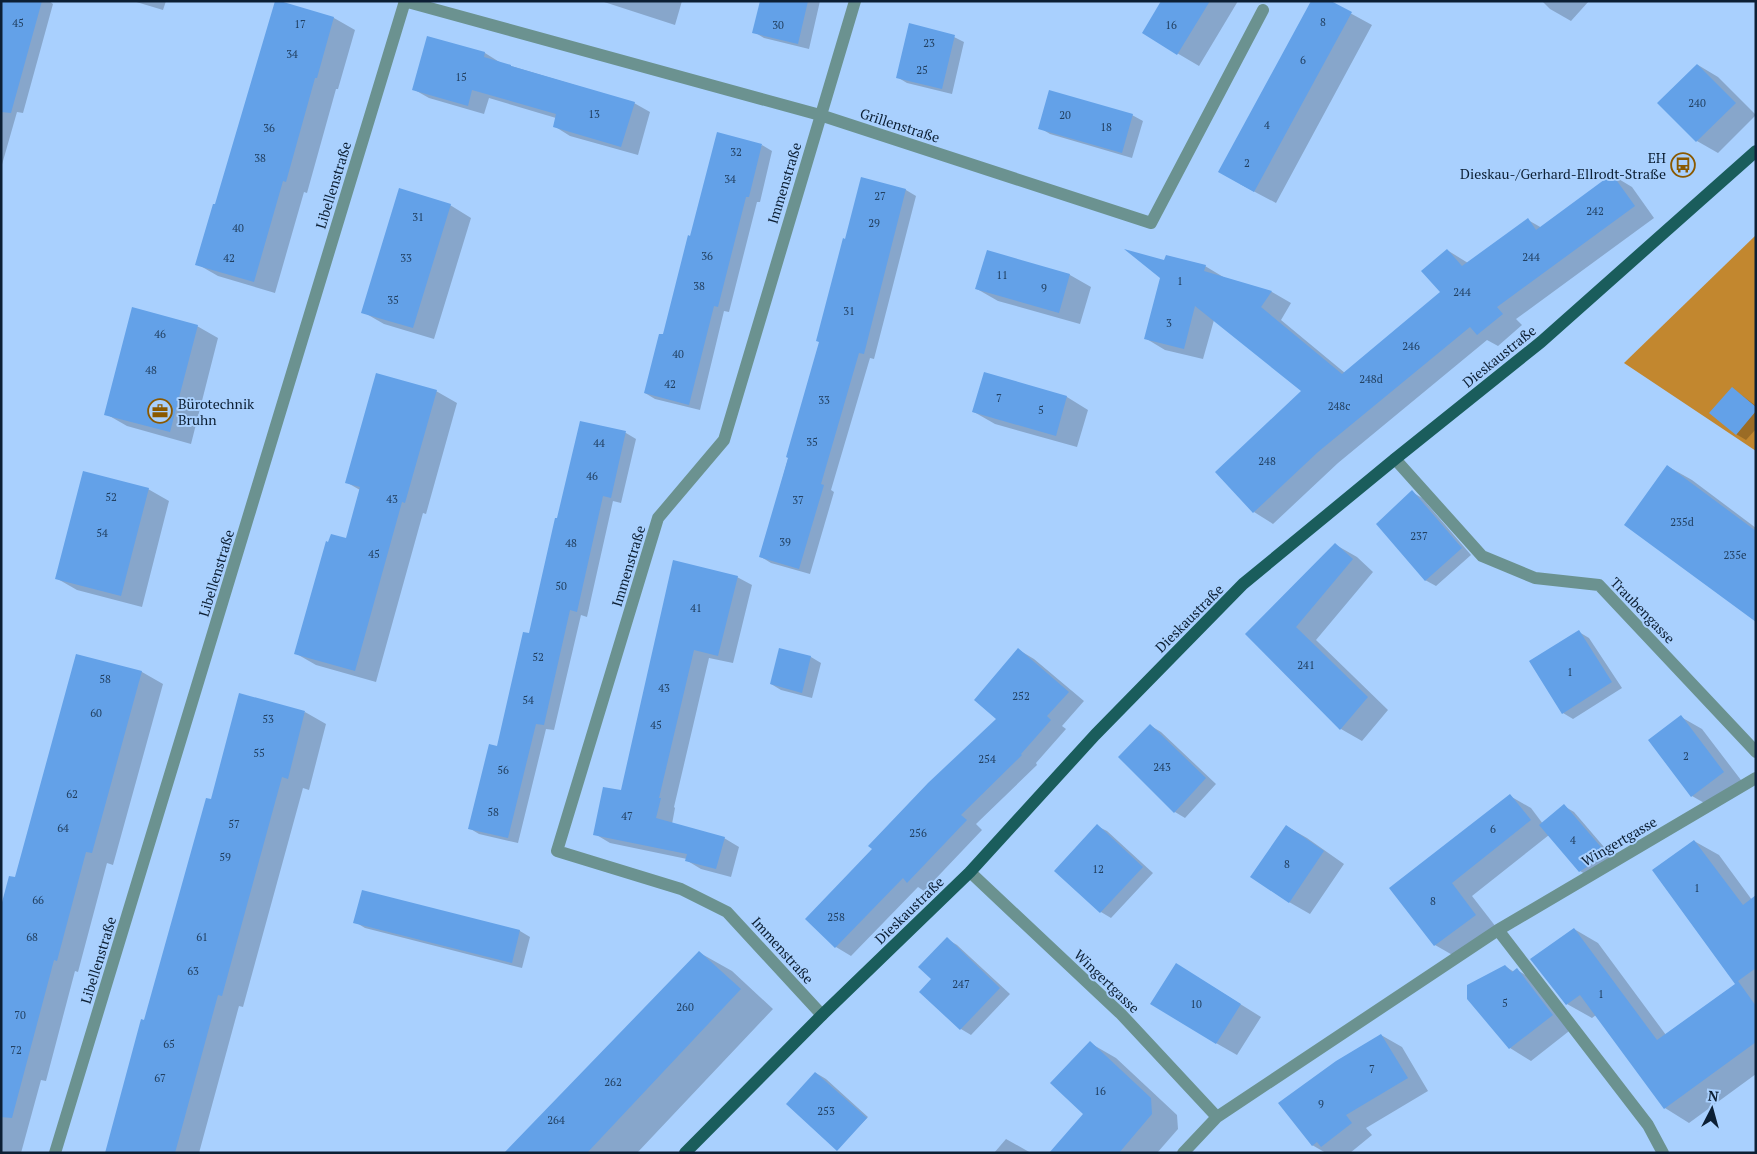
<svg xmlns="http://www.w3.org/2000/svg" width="1757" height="1154" viewBox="0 0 1757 1154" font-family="'PT Serif',serif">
	<rect width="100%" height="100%" fill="#a9d0fe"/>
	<path fill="#c2872f" d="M1756,235V451L1624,363Z"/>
	<path fill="#0003" d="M1,1H49L53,4L23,113L17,112L1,168Z
		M133,1H166L163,10Z
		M276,1L334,18L355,30L338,89H336L307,193L304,192L275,293L218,276L197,264L216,206Z
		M601,1H682L675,25Z
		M761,1H820L809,49L764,38L754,32Z
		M1162,1H1238L1199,66L1143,33Z
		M1328,1L1372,25L1276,203L1240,184Z
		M1542,1H1589L1571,21L1550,9Z
		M428,37L485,53L501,63L634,103L650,112L638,155L570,136L554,126L556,118L489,98L484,114L429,98L413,89Z
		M954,37L964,42L952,94L907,83L897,77Z
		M1698,65L1718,77L1756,115L1718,153L1697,141Z
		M1132,115L1143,121L1132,158L1050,134L1040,128Z
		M762,145L772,151L760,202H757L729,312L724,311L700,410L655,399L645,393L664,336L691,237Z
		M1612,175L1632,187L1654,218L1516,319L1522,325L1498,346L1487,340L1338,463L1273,524L1254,512L1303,391L1214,320L1203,359L1165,350L1145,338L1165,262L1205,266L1225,278L1272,292L1291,303L1281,320L1345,373L1442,292L1447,250L1468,263L1528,220L1542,228Z
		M862,178L906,190L916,196L874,359L870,358L831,490L834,492L810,574L771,563L761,557L820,342Z
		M450,205L471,218L434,339L384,324L363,312Z
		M988,252L1070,275L1091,287L1080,324L998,301L977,289Z
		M197,326L218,338L191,444L127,426L106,414Z
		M985,374L1067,397L1088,410L1077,447L995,424L974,412Z
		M1732,388L1756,406V429L1746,440L1736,434Z
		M436,391L457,403L426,514L423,513L376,682L316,665L295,653L329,543L347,540L360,490L346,482Z
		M581,422L626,433L636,439L621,503L613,501L587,617L581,615L554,730L546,729L518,843L479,834L469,828L498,748L530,635Z
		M1667,466L1692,480L1756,528V620Z
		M148,489L169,501L142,607L77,590L56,578Z
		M1412,492L1422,498L1471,555L1436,586L1425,580Z
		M1336,545L1357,557L1373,572L1316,640L1388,710L1362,741L1341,729L1247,634Z
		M674,562L737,577L752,585L733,663L709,658L674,807L675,808L672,824L724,838L739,847L731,877L701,869L686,860L687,859L610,843L595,834L622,792Z
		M1579,632L1589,638L1622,688L1573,719L1563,713Z
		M780,650L811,657L821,663L812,698L781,690L771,684Z
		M1019,650L1034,659L1084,701L1062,726L1066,729L1036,763L1037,765L976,824L982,830L924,891L918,887L851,956L836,947L807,919L998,719Z
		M77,655L142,672L163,684L113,865L107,863L78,972L75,971L46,1081L41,1080L21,1153H1V911L16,879Z
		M305,712L326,724L309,790L303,788L243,1007L239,1006L199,1153H106L212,801Z
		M1681,717L1702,729L1744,784L1713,808L1692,796Z
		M1151,726L1161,732L1216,784L1185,818L1175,812Z
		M1510,796L1531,808L1543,824L1564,806L1574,812L1616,861L1590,877L1580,871L1549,835L1472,896L1496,927L1456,957L1435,945L1391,888Z
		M1097,826L1107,831L1153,873L1111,918L1101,912L1055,871Z
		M1286,826L1307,838L1344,864L1310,914L1289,902Z
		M1694,841L1719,855L1752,900L1756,897V1074L1689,1123L1665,1108L1596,1015L1592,1018L1567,1004L1574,929L1598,943L1666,1035L1736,984Z
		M355,922L520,931L530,937L522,968L365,928Z
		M947,939L957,945L1010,994L971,1035L961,1029Z
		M700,953L732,971L773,1009L637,1153H505Z
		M1505,966L1514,972L1517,970L1538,982L1573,1028L1531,1061L1510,1048L1468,999Z
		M1197,977L1261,1017L1237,1055L1216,1043Z
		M1381,1035L1402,1047L1428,1091L1366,1128L1372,1135L1350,1153H1326L1312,1145Z
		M1090,1043L1116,1058L1177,1115L1178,1129L1157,1153H1051L1085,1114Z
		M816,1073L826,1079L868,1117L839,1147Z
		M1006,1139L1031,1153H994Z"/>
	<path fill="#63a1e8" d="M1,1H42L11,113L1,112Z
		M275,1H280L334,17L317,78H315L286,182L283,181L254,282L195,265L213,204H215Z
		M760,1H808L798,44L752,33Z
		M1161,1H1210L1177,55L1142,33Z
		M1311,1H1331L1352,12L1254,192L1218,172Z
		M909,23L955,35L942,89L896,78Z
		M427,36L485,52L484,57L511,65V66L635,102L621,147L553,127L556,114L472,90L468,106L412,90Z
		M1697,64L1736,103L1696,142L1657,103Z
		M1049,90L1133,114L1122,153L1038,129Z
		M717,132L762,144L749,197H746L718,307L714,306L689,405L644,393L659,334H663L688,235L690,236Z
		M1612,174L1635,206L1497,307L1503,314L1477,335L1470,327L1318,452L1253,513L1215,472L1301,391L1195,306L1184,349L1144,339L1160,278L1124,249L1164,260L1166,255L1206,265L1204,271L1272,291L1261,307L1342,374L1440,292L1421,271L1447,249L1462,266L1528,218L1536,230Z
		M861,177L906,189L864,354L859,353L821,484L824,485L799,569L759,557L788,458L786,457L819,342L816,341L843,238L845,239Z
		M399,188L451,204L413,328L361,313Z
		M987,250L1070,274L1059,313L975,289Z
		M132,307L198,325L170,432L104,415Z
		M984,372L1067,396L1056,436L972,412Z
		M376,373L437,390L405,503L402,502L355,671L294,654L326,541L328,542L331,534L346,538L360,487L345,483Z
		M1732,387L1756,407V411L1736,435L1709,413Z
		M580,421L626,431L611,498L603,496L577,612L570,610L544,725L536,724L508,838L468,829L489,744L497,746L523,632L529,633L555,518H557Z
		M1667,465L1756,531V622L1624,525Z
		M83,471L149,488L121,596L55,579Z
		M1412,490L1462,548L1425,581L1376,524Z
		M1335,543L1353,559L1296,627L1368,697L1340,730L1245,634Z
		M673,560L738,576L718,656L694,650L659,798H661L656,818L725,837L716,869L685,861L687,854L593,835L603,787L621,790Z
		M1579,630L1612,682L1562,714L1529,661Z
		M779,648L811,656L802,693L770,684Z
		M1018,648L1069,692L1047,716L1051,720L1021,754L1022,755L961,815L967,820L907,883L903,878L835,948L805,919L872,849L868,846L928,783L996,719L974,700Z
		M76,654L142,671L92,853L86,852L57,961L54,960L12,1118L1,1117V906L9,876L15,877Z
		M239,693L305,711L288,779L282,777L222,996L218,995L175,1153H105L141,1019L144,1020L206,798L211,799Z
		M1681,715L1724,772L1691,797L1648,740Z
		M1150,724L1206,778L1174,813L1118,757Z
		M1510,794L1531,820L1452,883L1476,915L1434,946L1389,888Z
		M1564,804L1607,854L1579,872L1539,825Z
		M1097,824L1143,867L1100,913L1054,871Z
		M1286,825L1324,851L1289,903L1250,877Z
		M1694,840L1743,905L1756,895V968L1738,981L1756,1006V1042L1664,1109L1580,995L1566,1005L1530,959L1574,928L1657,1040L1735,984L1652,870Z
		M362,890L520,930L512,963L353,923Z
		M947,937L1000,988L960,1030L919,992L931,979L918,967Z
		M699,951L741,989L587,1153H504Z
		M1176,963L1241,1004L1216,1044L1150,1004Z
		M1505,965L1512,972L1517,968L1553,1015L1509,1049L1467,999V985Z
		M1381,1034L1408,1078L1346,1115L1352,1123L1321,1147L1317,1142L1312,1146L1278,1103L1336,1061Z
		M1090,1041L1151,1098L1152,1114L1119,1153H1049L1083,1114L1050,1083Z
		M815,1072L867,1118L837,1151L786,1104Z"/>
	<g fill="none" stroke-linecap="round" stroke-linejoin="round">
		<path stroke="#6b9290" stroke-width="12" d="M404,1L820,115L1151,223L1263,10
			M1395,459L1482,556L1535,578L1599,585L1756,752
			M970,872L1121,1014L1217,1117
			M1498,930L1648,1125L1663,1153
			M822,1015L727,912L681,889L557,851L658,518L724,440L855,1
			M55,1153L405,1
			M1183,1153L1217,1117L1498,930L1756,778"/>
		<path stroke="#1a5d5c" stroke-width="12" d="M685,1153L822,1015L970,872L1095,735L1243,584L1395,459L1541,342L1756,151"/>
	</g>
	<defs>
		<g id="bus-ring" transform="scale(1.25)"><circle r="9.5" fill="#a9d0fe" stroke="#8a5900" stroke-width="1.5"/><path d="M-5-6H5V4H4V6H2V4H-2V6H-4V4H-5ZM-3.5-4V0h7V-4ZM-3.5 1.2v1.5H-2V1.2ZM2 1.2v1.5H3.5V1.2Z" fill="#8a5900"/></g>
		<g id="office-ring" transform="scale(1.25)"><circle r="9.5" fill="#a9d0fe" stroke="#8a5900" stroke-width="1.5"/><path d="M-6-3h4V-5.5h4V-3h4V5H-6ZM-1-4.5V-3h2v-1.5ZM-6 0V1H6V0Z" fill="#8a5900"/></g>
	</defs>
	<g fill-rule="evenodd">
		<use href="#bus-ring" x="1683" y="165"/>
		<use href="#office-ring" x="160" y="411"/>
	</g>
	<g text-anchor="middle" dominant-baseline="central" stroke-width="4" stroke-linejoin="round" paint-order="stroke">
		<g font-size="11" fill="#224061">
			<text x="1323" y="22">8</text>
			<text x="18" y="23">45</text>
			<text x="300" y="24">17</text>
			<text x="778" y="25">30</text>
			<text x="1171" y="25">16</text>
			<text x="929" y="43">23</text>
			<text x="292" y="54">34</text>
			<text x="1303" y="60">6</text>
			<text x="922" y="70">25</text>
			<text x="461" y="77">15</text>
			<text x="1697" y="103">240</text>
			<text x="594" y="114">13</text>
			<text x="1065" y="115">20</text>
			<text x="1267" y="125">4</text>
			<text x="1106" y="127">18</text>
			<text x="269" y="128">36</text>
			<text x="736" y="152">32</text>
			<text x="260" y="158">38</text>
			<text x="1247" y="163">2</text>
			<text x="730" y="179">34</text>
			<text x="880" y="196">27</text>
			<text x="1595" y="211">242</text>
			<text x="418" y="217">31</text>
			<text x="874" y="223">29</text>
			<text x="238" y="228">40</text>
			<text x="707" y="256">36</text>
			<text x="1531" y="257">244</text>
			<text x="229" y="258">42</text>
			<text x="406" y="258">33</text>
			<text x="1002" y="275">11</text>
			<text x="1180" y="281">1</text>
			<text x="699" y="286">38</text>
			<text x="1044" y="288">9</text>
			<text x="1462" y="292">244</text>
			<text x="393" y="300">35</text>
			<text x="849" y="311">31</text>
			<text x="1169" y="323">3</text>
			<text x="160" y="334">46</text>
			<text x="1411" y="346">246</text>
			<text x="678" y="354">40</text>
			<text x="151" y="370">48</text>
			<text x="1371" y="379">248d</text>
			<text x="670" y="384">42</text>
			<text x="999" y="398">7</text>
			<text x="824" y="400">33</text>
			<text x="1339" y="406">248c</text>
			<text x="1041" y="410">5</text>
			<text x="812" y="442">35</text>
			<text x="599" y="443">44</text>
			<text x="1267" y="461">248</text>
			<text x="592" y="476">46</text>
			<text x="111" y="497">52</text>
			<text x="392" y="499">43</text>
			<text x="798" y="500">37</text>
			<text x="1682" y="522">235d</text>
			<text x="102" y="533">54</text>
			<text x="1419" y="536">237</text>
			<text x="785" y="542">39</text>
			<text x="571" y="543">48</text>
			<text x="374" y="554">45</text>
			<text x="1735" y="555">235e</text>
			<text x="561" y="586">50</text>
			<text x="696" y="608">41</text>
			<text x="538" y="657">52</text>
			<text x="1306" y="665">241</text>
			<text x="1570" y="672">1</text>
			<text x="105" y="679">58</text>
			<text x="664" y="688">43</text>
			<text x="1021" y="696">252</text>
			<text x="528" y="700">54</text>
			<text x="96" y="713">60</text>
			<text x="268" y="719">53</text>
			<text x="656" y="725">45</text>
			<text x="259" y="753">55</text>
			<text x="1686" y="756">2</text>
			<text x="987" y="759">254</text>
			<text x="1162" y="767">243</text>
			<text x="503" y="770">56</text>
			<text x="72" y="794">62</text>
			<text x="493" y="812">58</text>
			<text x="627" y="816">47</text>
			<text x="234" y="824">57</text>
			<text x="63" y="828">64</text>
			<text x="1493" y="829">6</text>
			<text x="918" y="833">256</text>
			<text x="1573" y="840">4</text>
			<text x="225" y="857">59</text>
			<text x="1287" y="864">8</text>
			<text x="1098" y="869">12</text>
			<text x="1697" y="888">1</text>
			<text x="38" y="900">66</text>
			<text x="1433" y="901">8</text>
			<text x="836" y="917">258</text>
			<text x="32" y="937">68</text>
			<text x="202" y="937">61</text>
			<text x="193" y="971">63</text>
			<text x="961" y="984">247</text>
			<text x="1601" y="994">1</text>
			<text x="1505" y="1003">5</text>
			<text x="1196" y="1004">10</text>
			<text x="685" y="1007">260</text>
			<text x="20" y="1015">70</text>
			<text x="169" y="1044">65</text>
			<text x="16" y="1050">72</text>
			<text x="1372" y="1069">7</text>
			<text x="160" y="1078">67</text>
			<text x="613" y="1082">262</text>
			<text x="1100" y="1091">16</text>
			<text x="1321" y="1104">9</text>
			<text x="826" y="1111">253</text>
			<text x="556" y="1120">264</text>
		</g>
		<g font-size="14" fill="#0c1f34" stroke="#a9d0fe">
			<text transform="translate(900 125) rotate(18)">Grillenstraße</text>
			<text transform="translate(784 183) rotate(-73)">Immenstraße</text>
			<text transform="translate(333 185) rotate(-73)">Libellenstraße</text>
			<text transform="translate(1499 356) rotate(-39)">Dieskaustraße</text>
			<text transform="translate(628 566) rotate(-73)">Immenstraße</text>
			<text transform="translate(216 573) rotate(-73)">Libellenstraße</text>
			<text transform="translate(1643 610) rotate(46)">Traubengasse</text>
			<text transform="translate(1189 618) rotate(-45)">Dieskaustraße</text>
			<text transform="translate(1619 841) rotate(-30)">Wingertgasse</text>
			<text transform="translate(909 910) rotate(-44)">Dieskaustraße</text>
			<text transform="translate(783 950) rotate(48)">Immenstraße</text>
			<text transform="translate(98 960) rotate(-73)">Libellenstraße</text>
			<text transform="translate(1107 981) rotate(44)">Wingertgasse</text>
		</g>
		<g font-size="14" fill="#0c1f34" stroke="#a9d0fe" text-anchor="end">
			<text x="1666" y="157">EH<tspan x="1666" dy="16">Dieskau-/Gerhard-Ellrodt-Straße</tspan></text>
			<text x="178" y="403" text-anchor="start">Bürotechnik<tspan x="178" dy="16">Bruhn</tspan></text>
		</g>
	</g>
	<rect width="1757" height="1154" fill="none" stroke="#0c1f34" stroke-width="5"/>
	<g transform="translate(1712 1109) rotate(6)" stroke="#a9d0fe" stroke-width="4" paint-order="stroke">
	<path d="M0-4L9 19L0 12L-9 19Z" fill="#0c1f34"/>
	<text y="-8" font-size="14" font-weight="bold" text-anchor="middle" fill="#0c1f34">N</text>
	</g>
</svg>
